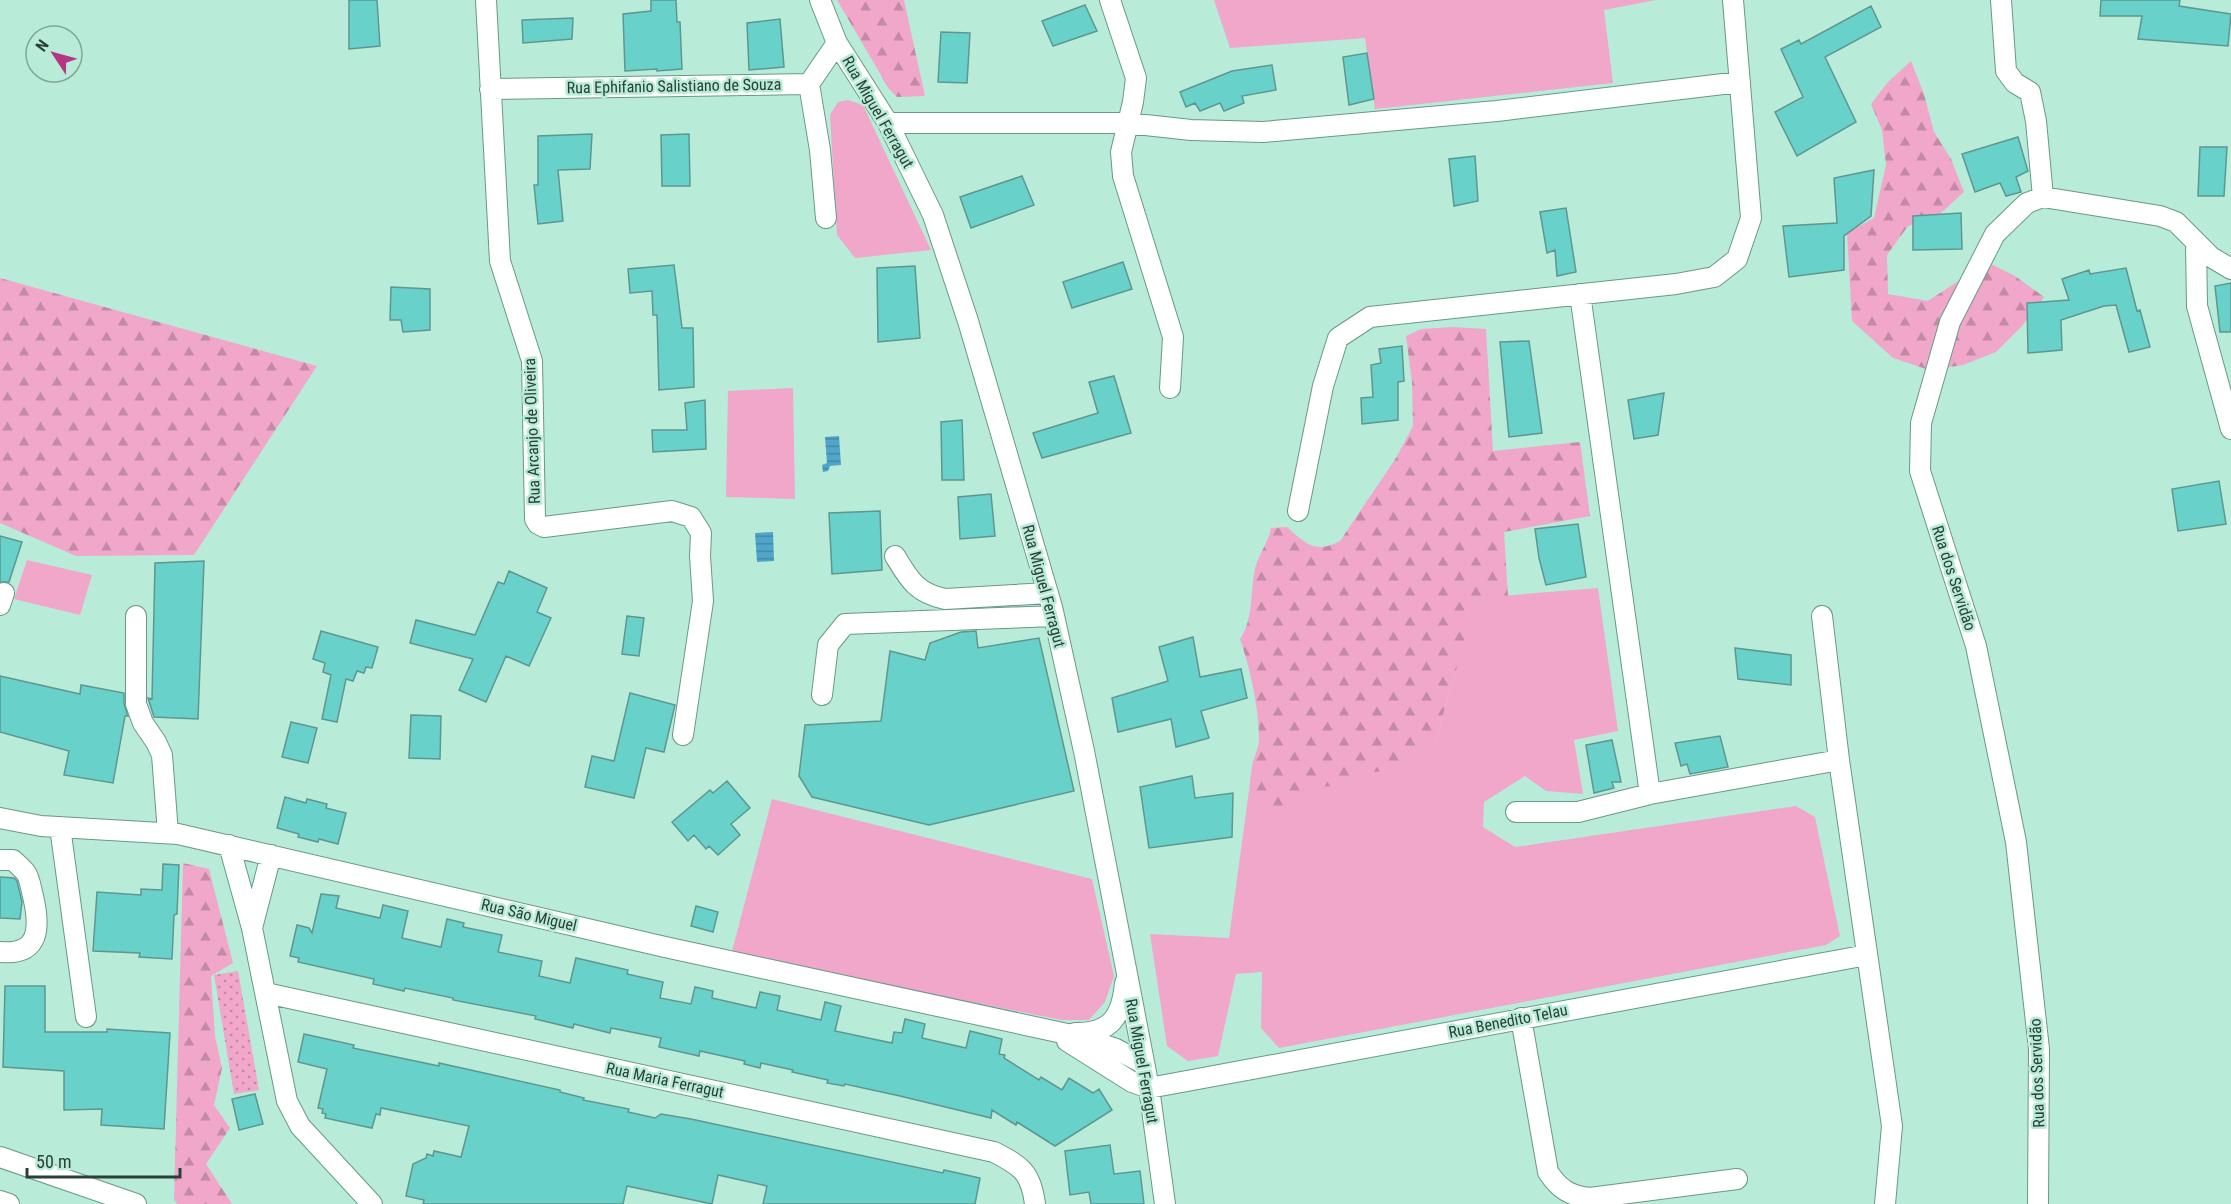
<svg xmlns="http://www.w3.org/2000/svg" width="2231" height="1204" viewBox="0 0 2231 1204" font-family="'Roboto Condensed',sans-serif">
	<defs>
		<pattern id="forest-firs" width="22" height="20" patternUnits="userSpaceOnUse" patternTransform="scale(1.5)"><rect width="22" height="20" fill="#f0a7ca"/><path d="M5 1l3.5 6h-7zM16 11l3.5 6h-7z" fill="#c389a5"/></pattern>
		<pattern id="park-dots" width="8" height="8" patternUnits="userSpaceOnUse" patternTransform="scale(1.5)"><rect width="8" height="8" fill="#f0a7ca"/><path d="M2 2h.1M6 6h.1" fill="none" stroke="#c389a5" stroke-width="1.8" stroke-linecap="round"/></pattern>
		<pattern id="water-rules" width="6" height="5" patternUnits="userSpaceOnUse" patternTransform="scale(1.5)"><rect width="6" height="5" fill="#50a6ca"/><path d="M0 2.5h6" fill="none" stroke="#4389a5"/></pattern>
	</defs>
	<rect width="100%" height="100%" fill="#b8ecd8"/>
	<path fill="#f0a7ca" d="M1214,0H1656L1604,10L1613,83L1375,109L1365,38L1230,48Z
		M848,100L863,105L931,250L855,258L837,235L830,115L838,102Z
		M793,388L795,499L726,497L728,391Z
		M27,560L92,575L80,615L14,599Z
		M1598,588L1618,731L1574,740L1583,794L1546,791L1525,776L1484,802L1483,827L1515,847L1796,806L1815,817L1840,936L1826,945L1279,1048L1261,1028L1262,972L1236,974L1218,1056L1188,1061L1167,1046L1150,934L1229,938L1248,798L1435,742L1477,598Z
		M772,799L1092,879L1114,976L1105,1002L1089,1020H1062L731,955Z"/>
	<path fill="url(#forest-firs)" d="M837,0H904L925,96L897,97L889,89Z
		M1911,61L1924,94L1934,132L1951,159L1964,192L1941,213L1908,226L1887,255L1888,294L1928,301L1987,262L2015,276L2044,297L2022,326L1996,352L1963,365L1929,370L1893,358L1852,321L1847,233L1874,218L1886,165L1882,130L1871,104L1888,82Z
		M0,278L317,366L194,555L76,556L0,523Z
		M1453,327L1486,329L1493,451L1580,442L1590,516L1504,532L1508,596L1477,599L1435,742L1389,771L1354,773L1338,786L1313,787L1290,805L1261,809L1248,798C1250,788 1250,777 1252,766C1254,757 1259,748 1259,739C1259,708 1250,668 1240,639C1254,619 1250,591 1255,568C1259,554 1268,543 1271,528L1287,527C1306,544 1315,554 1340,541L1396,458L1413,426L1412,382L1406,336L1421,329Z
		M183,863L209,869L233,963L211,976L215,1036L222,1068L214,1105L230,1128L206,1164L232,1204H177L174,1199Z"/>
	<path fill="url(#park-dots)" d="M238,971L259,1090L234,1094L214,975Z"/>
	<path fill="url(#water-rules)" d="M839,436L841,465L830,466L828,471L823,472L822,465L827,463L825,437Z
		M773,532L774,561L757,562L755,533Z"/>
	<path fill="#68d1c9" stroke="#5e9792" stroke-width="1.5" d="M349,0H377L380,46L349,49Z
		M651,0H676L677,22H680L682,69L657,71V69L625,71L623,14L651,11Z
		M2101,0H2180L2179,6L2231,14L2228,46L2138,39L2142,16H2100Z
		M1085,5L1097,31L1053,46L1042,21Z
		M1871,6L1881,27L1825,57L1856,122L1797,156L1775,112L1803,97L1781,49L1799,40L1801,44Z
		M573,18L572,39L523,43L522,20Z
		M780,19L784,67L749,70L747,23Z
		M941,32L970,33L967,83L938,82Z
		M1367,53L1374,99L1349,105L1343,57Z
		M1272,65L1276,90L1242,96L1244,103L1224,111L1220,103L1200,111L1195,103L1186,107L1180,92L1232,71Z
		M592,134L590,169L558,170L563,221L538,224L534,185H538V136Z
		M689,134L690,186H662L661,135Z
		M2018,137L2028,171L2016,177L2021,192L2006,196L2000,183L1975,192L1962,154Z
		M2200,147H2227L2224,196H2198Z
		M1475,156L1478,201L1454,206L1449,159Z
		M1874,170L1871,216L1844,236V270L1789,277L1783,226L1837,223L1834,178Z
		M1022,176L1034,205L971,228L960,197Z
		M1566,208L1576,272L1557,276L1555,250L1547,253L1540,212Z
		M1961,213L1962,249L1913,250V216Z
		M1123,262L1132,289L1072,308L1063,282Z
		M674,265L682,328H693L694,387L659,390L657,315H653L652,291L630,293L628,269Z
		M915,266L920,338L878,342L877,268Z
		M2126,268L2137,311L2140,310L2150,347L2129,352L2116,305L2104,306L2061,320L2062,350L2028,353L2027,303L2069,300L2062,279L2089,270L2090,274Z
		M2231,283V332H2220L2215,286Z
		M391,287L430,289V330L403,332L401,320H390Z
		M1529,341L1542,433L1509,437L1500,342Z
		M1402,346L1404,381L1398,382V420L1362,424L1361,398L1373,397L1371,365L1381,363L1379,349Z
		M1114,376L1131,433L1042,458L1033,433L1098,413L1089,382Z
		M1664,393L1658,435L1634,439L1628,400Z
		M705,400L706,449L653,452L652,430H687L685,403Z
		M962,420L964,480H942L941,422Z
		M2219,481L2226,524L2178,531L2172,489Z
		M991,494L995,536L960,539L958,497Z
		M880,511L882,570L832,574L829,513Z
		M1578,524L1586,577L1546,585L1539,558L1535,529Z
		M0,536L22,542L9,582H0Z
		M204,561L198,719L154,717L148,698L152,699L155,563Z
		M509,571L547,588L537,612L551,618L529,666L506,656L486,702L459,690L473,659L410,643L416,620L475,635L498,582L504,584Z
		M627,616L644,618L639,656L622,654Z
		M321,631L378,647L372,668L366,667L364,673L357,671L353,681L346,679L337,722L322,719L331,675L323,672L325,663L313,659Z
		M976,631L978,648L1039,638L1074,791L929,825L812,797L799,776L805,725L881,721L890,651L925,660L930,643L961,632Z
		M1193,637L1200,677L1241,669L1247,698L1201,711L1209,738L1176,747L1171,719L1118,732L1112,698L1168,681L1159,647Z
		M1735,648L1791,655V685L1738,679Z
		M0,676L80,694L81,685L124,693V704L128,716H125L113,783L64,775L69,751L0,732Z
		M630,693L675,705L664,752L646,748L634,798L585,787L592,756L614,761Z
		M411,715L441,716L440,759L409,758Z
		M291,722L317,728L308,763L282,757Z
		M1720,736L1728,767L1690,774L1687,764L1681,766L1675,743Z
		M1612,740L1621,782H1612L1614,788L1594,793L1586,745Z
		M1192,776L1195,798L1233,793L1232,837L1149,848L1140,787Z
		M727,781L750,808L731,824L740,835L718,855L709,846L706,849L694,835L688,841L672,822L710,790L713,793Z
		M285,797L306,803L307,799L327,804L326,808L346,813L338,844L319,839L318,842L298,837L299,834L277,828Z
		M163,864L179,865L177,914L174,915L172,959L139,957L140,953L93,951L97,892L141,895V889L162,890Z
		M0,877L14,878L17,881L22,902L20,919L0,918Z
		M321,894L339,896L336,908L380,918L383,905L408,911L402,938L441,947L447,919L464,923L463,927L502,935L498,952L542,961L539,976L570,983L576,958L628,970L627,974L663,982L660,998L691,1004L695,987L713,991L712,998L756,1008L760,992L780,996L777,1010L821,1020L825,1002L841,1006L835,1031L892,1043L894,1032L902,1033L905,1019L925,1024L922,1038L966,1048L970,1031L1002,1039L999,1054L1005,1055L1004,1058L1039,1080L1041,1077L1062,1090L1069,1078L1093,1093L1099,1089L1112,1110L1055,1146L1017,1122L1016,1125L992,1110L991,1118L900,1096L845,1084L844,1086L827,1083L828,1080L792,1072L793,1070L761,1063L760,1068L744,1064L745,1061L700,1051L699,1056L659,1047L661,1038L611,1028L610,1033L574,1024L573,1028L535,1019L536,1016L453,1000V998L405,988L404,991L373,984L374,979L298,962L299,958L290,956L297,925L309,928L312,933Z
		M696,906L718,912L713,932L691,926Z
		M5,986H45V1032H107V1029L170,1033L164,1129L101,1125L102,1109L64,1110V1071L3,1067Z
		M304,1034L354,1045L353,1048L439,1066V1063L560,1090V1092L584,1098L583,1100L629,1109L628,1112L655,1118L661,1114L691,1119L943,1173L944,1170L980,1178L975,1204H763L767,1186L718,1175L712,1204L627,1186L623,1204H423L424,1200L406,1196L413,1164L426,1158L427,1154L433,1156L434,1151L461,1157L469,1126L381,1108L380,1115L376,1114L372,1128L325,1118L326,1114L322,1113L323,1109L318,1108L327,1069L298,1062Z
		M255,1094L263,1124L239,1130L232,1099Z
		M1110,1145L1114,1174L1140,1171L1144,1204H1091L1089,1192L1070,1195L1065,1151Z"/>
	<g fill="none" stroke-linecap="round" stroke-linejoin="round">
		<g stroke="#689986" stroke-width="22">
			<path id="minor" d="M486,0L500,261L532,361L535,519L538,524L544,527L672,511L691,517L701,533L700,556L703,601L683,735
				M820,0L837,43L888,123L933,215L968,321L1052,607L1084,751L1149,1088L1165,1204
				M1110,0L1136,78L1133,102L1121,152L1123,176L1173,337L1170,388
				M2001,0L2006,71L2015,83L2030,92L2036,121L2043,197L2027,203L1995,234L1950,322L1921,423L1920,471L1976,646L2016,842L2039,1049L2038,1204
				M809,84L820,150L826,218
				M490,89L809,84L837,43
				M888,123H1127L1191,130L1263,132L1497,111L1740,82
				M2043,197L2160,216L2176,222L2211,257L2231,269
				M2196,243L2197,306L2231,429
				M1580,294L1650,794
				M1298,511L1323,386L1338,338L1370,317L1676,284L1714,277L1737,259L1751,218L1733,0
				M895,556C909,579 916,593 945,599L1048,593
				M0,605L4,593
				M136,616V704L143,723L156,742L162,755L168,833
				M1822,616L1839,760L1892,1126L1885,1204
				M822,695L828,645L845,624L1054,616
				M1516,812H1578L1650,794L1839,760
				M0,818L41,826L178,834L665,947L1081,1037L1116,1049L1144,1064
				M60,827L86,1017
				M229,845L252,928L287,1101L300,1126L372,1204
				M0,860H13C17,864 23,869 26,873C30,879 31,889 33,896C40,926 41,956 0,952
				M252,928L271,855
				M266,993L994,1152C1021,1166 1031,1172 1035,1204
				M1521,1018L1548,1172C1559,1189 1570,1196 1590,1198L1737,1179
				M1075,1033C1111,1034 1122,1016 1125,983
				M1067,1041L1132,1082L1149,1088L1867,955
				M0,1157L136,1204
				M0,1201L9,1204"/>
		</g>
		<use href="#minor" stroke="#fff" stroke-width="20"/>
	</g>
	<g text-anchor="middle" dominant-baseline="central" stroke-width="5" stroke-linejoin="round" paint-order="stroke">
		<g font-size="16" fill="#2a3f37" stroke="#b8ecd8">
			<text transform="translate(674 86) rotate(-1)">Rua Ephifanio Salistiano de Souza</text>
			<text transform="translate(878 112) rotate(60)">Rua Miguel Ferragut</text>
			<text transform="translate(532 431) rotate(-92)">Rua Arcanjo de Oliveira</text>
			<text transform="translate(1954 578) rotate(72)">Rua dos Servidão</text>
			<text transform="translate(1044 586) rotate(75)">Rua Miguel Ferragut</text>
			<text transform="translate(529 915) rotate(13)">Rua São Miguel</text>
			<text transform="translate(1508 1021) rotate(-11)">Rua Benedito Telau</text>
			<text transform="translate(1142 1061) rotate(80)">Rua Miguel Ferragut</text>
			<text transform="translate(2037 1073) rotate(-92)">Rua dos Servidão</text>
			<text transform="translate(665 1080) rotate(12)">Rua Maria Ferragut</text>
		</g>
	</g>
	<g transform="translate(54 54) rotate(306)"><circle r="28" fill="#b8ecd8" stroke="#7fa798" stroke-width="1.5"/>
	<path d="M0-4.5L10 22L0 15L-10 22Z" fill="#b63681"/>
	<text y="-9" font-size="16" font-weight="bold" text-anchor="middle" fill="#2a3f37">N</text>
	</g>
	<path d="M27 1168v9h153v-9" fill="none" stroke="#2a3f37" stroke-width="3"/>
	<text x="36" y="1168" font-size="18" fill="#2a3f37" stroke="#b8ecd8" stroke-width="4.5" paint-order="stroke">50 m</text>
</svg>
